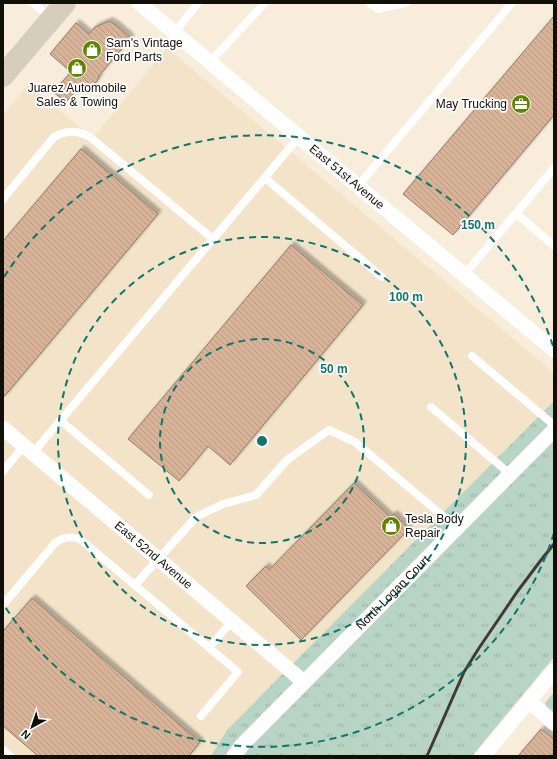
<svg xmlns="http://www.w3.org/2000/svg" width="557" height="759" viewBox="0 0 557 759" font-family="Arial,sans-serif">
	<defs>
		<pattern id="grass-tufts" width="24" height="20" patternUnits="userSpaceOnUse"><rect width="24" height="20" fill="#b7d4c4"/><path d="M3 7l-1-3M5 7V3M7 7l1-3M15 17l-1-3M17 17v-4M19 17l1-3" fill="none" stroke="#9cb5a7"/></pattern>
		<pattern id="building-back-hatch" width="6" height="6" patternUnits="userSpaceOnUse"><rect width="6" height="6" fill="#d8b397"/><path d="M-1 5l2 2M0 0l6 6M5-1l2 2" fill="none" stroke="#b89981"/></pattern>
		<filter id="shadow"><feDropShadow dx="3.5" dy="-3.5" stdDeviation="1" flood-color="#0004"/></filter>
	</defs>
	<rect width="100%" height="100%" fill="#f8ecda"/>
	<path fill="#f2e3c9" d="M167,48L554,373V401L227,730L211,756H3V115L28,85L93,138Z"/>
	<path fill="url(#grass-tufts)" d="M554,401V657L472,756H211L227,730Z
		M554,692V715L546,708L545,703Z"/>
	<path fill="url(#building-back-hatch)" stroke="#8e7d70" filter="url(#shadow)" d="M554,16V115L453,235L403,194Z
		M109,21L116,25L131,38L98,77L99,78L91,89L83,82L66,102L53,92L71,72L50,54L76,23L89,34L95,27Z
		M81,149L158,214L3,398V241Z
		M291,245L363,305L230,465L208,446L179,481L128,439Z
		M354,483L390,517L394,514L409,529L301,640L246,586L266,566L269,570Z
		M32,598L200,742L189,756H38L3,726V631Z
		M541,729L554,739V752L551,756H518Z"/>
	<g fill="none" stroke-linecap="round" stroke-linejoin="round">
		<path stroke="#fff" stroke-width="8" d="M33,3L51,18
			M370,3L378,9L406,3
			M174,33L198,3
			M210,62L265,3
			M265,178L382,277
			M358,186L512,3
			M3,199L54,137C67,130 77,130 90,137L213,239
			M516,213L554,246
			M464,275L554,168
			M472,356L554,425
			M431,407L510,474
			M60,420L149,495
			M33,453L299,137
			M3,471L24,446
			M135,585L196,517L223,504L256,495L287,460L329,430L355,442L457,528
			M3,605L55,543C63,537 70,536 80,539L238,672L201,716
			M209,648L232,621
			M3,750L10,756"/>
		<g stroke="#fff" stroke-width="15">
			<path id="s1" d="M139,3L554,350"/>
			<path id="s2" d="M3,428L304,682"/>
			<path d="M529,701L554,723"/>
			<path id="s3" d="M234,756L242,745L554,430"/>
			<path d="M483,756L554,671"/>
		</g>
		<path stroke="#d6cdbb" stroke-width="22" d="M3,76L65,3"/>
		<path stroke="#413b33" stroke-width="3" d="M427,756L464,672L479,648L517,592L541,560L554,544"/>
	</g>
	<g fill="none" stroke="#0f766e" stroke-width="2" stroke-dasharray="7 5">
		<circle cx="262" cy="441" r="102"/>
		<circle cx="262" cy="441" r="204"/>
		<path d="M554 533A306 306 0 0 1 4 605M4 277A306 306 0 0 1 554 349"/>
	</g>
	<defs>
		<g id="shop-disc" transform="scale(1)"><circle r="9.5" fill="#608300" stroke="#fff"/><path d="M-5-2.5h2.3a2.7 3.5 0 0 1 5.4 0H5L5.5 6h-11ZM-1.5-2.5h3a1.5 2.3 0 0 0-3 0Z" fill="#fff"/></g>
		<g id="office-disc" transform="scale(1)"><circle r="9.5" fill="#608300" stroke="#fff"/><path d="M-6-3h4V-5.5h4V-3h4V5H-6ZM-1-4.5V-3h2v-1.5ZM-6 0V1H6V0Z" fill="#fff"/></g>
	</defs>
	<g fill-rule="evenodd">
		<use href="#shop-disc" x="92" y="50"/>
		<use href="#shop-disc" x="77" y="68"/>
		<use href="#office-disc" x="521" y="104"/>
		<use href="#shop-disc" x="391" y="526"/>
	</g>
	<g text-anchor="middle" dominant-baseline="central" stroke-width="3.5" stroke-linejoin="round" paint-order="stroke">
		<g font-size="12" fill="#120e08" stroke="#fff" text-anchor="start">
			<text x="106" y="43">Sam's Vintage<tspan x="106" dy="14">Ford Parts</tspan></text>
			<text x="77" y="88" text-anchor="middle">Juarez Automobile<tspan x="77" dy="14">Sales &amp; Towing</tspan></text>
			<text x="507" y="104" text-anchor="end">May Trucking</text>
			<text x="405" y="519">Tesla Body<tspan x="405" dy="14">Repair</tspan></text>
		</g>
		<g font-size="12" fill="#120e08" stroke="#fff">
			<text stroke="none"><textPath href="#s1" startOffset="271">East 51st Avenue</textPath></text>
			<text stroke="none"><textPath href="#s2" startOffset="197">East 52nd Avenue</textPath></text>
			<text stroke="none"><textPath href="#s3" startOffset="228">North Logan Court</textPath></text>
		</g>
	</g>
	<circle cx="262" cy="441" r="6" fill="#0f766e" stroke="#fff" stroke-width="2"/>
	<g font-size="12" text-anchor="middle" font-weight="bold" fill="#0f766e" stroke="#fff" stroke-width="3.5" stroke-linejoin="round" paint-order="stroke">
		<text x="478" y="229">150 m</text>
		<text x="406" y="301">100 m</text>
		<text x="334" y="373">50 m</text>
	</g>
	<rect width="557" height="759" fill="none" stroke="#120e08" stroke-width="8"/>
	<g transform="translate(32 727) rotate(220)" stroke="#ffffff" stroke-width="3" paint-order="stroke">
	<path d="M0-3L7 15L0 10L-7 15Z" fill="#120e08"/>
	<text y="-6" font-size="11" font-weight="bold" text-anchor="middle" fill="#120e08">N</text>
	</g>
</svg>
